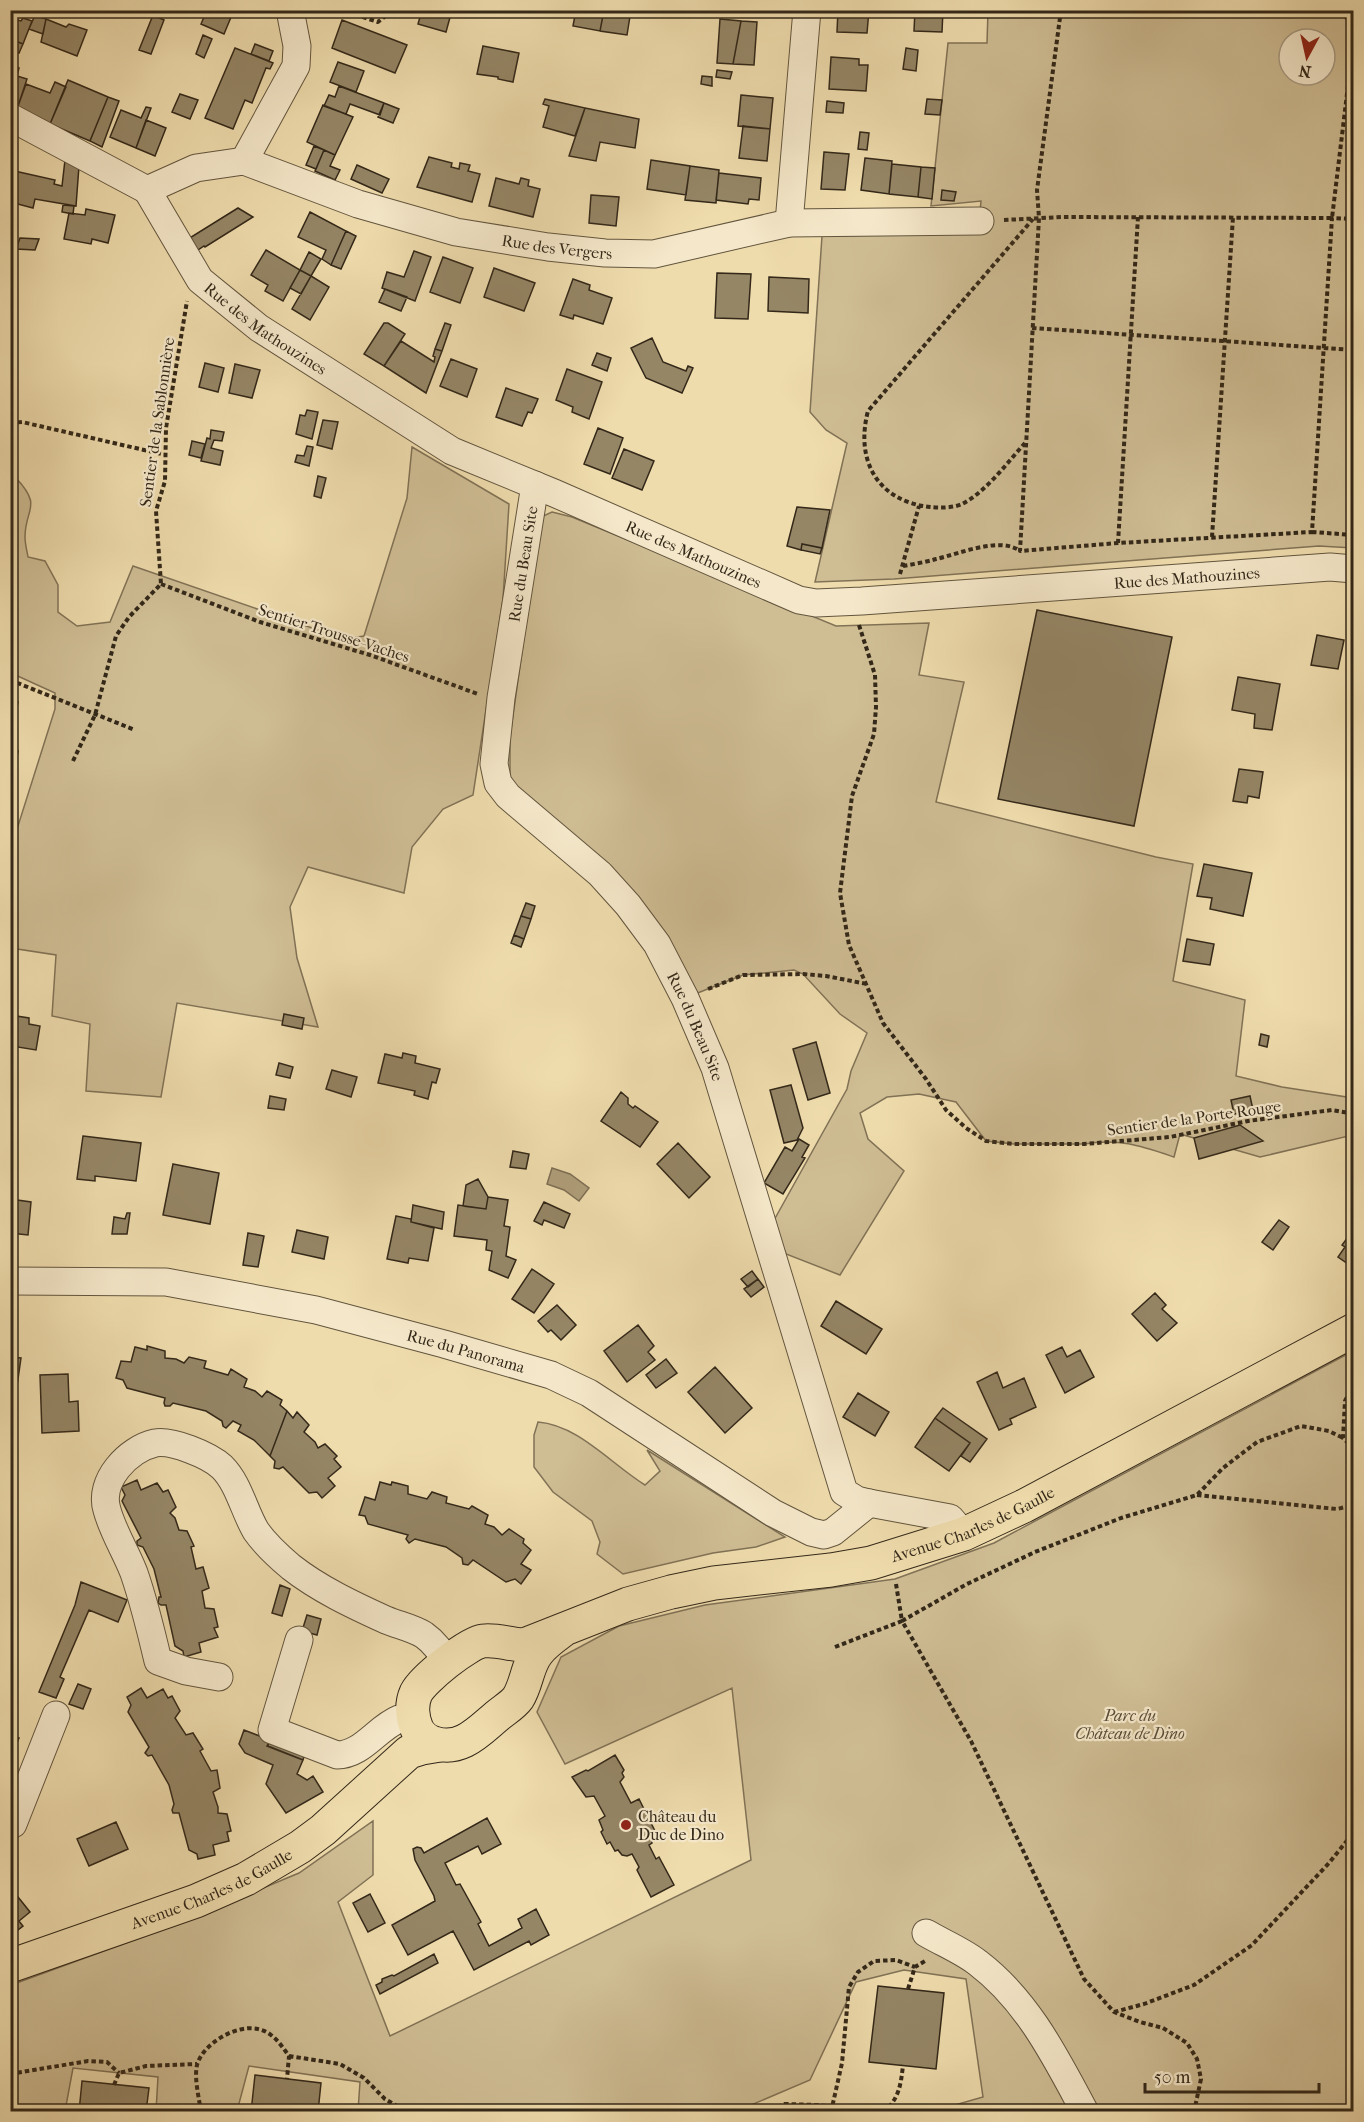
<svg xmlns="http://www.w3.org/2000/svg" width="1364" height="2122" viewBox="0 0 1364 2122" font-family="'IM FELL French Canon',serif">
	<rect width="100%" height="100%" fill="#efdcad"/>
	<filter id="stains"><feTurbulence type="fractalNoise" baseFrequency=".00333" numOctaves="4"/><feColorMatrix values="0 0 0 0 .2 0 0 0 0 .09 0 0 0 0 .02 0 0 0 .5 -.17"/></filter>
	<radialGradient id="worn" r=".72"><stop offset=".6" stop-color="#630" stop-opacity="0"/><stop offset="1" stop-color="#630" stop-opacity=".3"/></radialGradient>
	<path fill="#cfbd94" stroke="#817256" stroke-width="1.5" fill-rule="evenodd" d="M988,11H1353V548L1319,546L894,579L815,582L847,443L826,430L810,412L822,236L978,233L981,201L931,206L948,43H987ZM1289,39H1325V75H1289Z
		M412,447L509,504L503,599L473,795L443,809L412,847L404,893L308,867L290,907L297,958L318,1027L177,1003L161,1097L86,1091L90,1024L52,1016L56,955L11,948V848L55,709V693L11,673L10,519L16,478C43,507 25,508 25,537C25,544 27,551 28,557L45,561L58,585V612L77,626L110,622L133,566L344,639L364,636L407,498Z
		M552,512L572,517L836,626L929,623L919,675L964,682L936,802L1156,857L1193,864L1173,981L1245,1000L1236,1076L1282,1087L1353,1098V1135L1260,1157L1180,1134L1174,1157C1141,1146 1119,1138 1084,1144H1014L986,1141L956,1102L919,1094L887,1097L860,1113L868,1139L904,1171L840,1275L786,1254L773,1222L847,1089L851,1071L867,1033L840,1014L803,974L794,970L743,975L685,998L655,927L522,800L510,778V737L541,517Z
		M1353,1351V2111H934L983,2097L966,1979L904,1970L856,1982L810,2080L737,2111H358L360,2082L249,2066L237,2111H156L158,2077L73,2068L65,2111L11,2112V1985L186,1921L287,1878L299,1873L373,1821V1875L338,1902L390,2036L751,1860L732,1688L565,1764L537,1712L561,1657L619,1626L705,1605L895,1579L994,1543Z
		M538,1422C578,1425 611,1464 645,1485L660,1471L647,1450L785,1537L756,1547L713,1553L623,1574L597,1554L600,1542L592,1521L553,1492L534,1467V1435Z"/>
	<path fill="#af9f7b" stroke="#7d6f54" stroke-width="1.5" d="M552,1168L570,1174L589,1188L579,1201L564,1190L547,1184Z"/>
	<path fill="#958666" stroke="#332819" stroke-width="1.5" d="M207,10H234L224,34L201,24Z
		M422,10H452L446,32L418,24Z
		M576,10H604L600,31L573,26Z
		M604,10H631L627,35L600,31Z
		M838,10H869L867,33L837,32Z
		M915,10H943L942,32L914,31Z
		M35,15L46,19L43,34L29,29Z
		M153,15L164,20L151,54L139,50Z
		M23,18L32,21L23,44L10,39V26L15,25L17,20L21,21Z
		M46,19L66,27L69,24L87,30L77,56L41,42Z
		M720,19L741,21L733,64L717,63Z
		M342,20L407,45L395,73L332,48Z
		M741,21L757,22L754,65L733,64Z
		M203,35L212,39L204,58L196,54Z
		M11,39L23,44L19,53L10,50Z
		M255,44L273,51L269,61L251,54Z
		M483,46L519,53L513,82L498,79V77L477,74Z
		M235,48L273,63L270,69L266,68L252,103L245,100L233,129L205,118Z
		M906,48L918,50L916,71L903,69Z
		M831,57L859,59V65H868L866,91L829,89Z
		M338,62L364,71L356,92L330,82Z
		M13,65L19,68L17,76L27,79L17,109L10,104V72Z
		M717,70L732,72L730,79L716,77Z
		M702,76L712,77V86L701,84Z
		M68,80L108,97L90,141L50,124Z
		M55,82L66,87L50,124L17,109L26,84L50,93Z
		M339,86L384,103L380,115L350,104L346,114L324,106L329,95L335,97Z
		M180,94L198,100L190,119L172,112Z
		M741,95L773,98L770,129L738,126Z
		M108,97L119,101L102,147L90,141Z
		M545,99L585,108L575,136L543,127L549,106L543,104Z
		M927,99L942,100L940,115L925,114Z
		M827,101L844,103L843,113L826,112Z
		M384,103L399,109L393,123L378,117Z
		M323,105L353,117L335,155L307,142Z
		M146,107L151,108L136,148L110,137L121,110L141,118Z
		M585,108L639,119L635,148L600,142L596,161L569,156Z
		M146,120L166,128L155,156L136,148Z
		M743,126L770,129L767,161L739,158Z
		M860,132L869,133L867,150L858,149Z
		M314,146L324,150L316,169L306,165Z
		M324,150L335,155L330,166L340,170L335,180L315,171Z
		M824,152L849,154L845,190L821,189Z
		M429,157L452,163L451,167L459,169L460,163L470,165L468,171L480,174L472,202L417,187Z
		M865,158L892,161L889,194L861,190Z
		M65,160L79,166L76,206L35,199L33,208L10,202V170L55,180L54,184L62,186Z
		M651,160L690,166L686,195L647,189Z
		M892,164L921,167L918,197L889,194Z
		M357,165L389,179L382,193L351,179Z
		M690,166L719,170L716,203L685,200Z
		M921,167L935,168L932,199L918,197Z
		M719,173L761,178L759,200L749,199L748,204L716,200Z
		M496,178L519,184L521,178L529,180L528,186L540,189L533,217L489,206Z
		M942,190L956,192L954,201L941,200Z
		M591,195L619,197L616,226L589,223Z
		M63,205L74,206L73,214L62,212Z
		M238,208L253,217L205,247L204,246L195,252L188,239Z
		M86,209L115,215L108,243L92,239L91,244L64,239L69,213L85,215Z
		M310,212L346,231L331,265L322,259L326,250L298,237Z
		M346,231L356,236L341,269L331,265Z
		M20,238L39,239L35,250L16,249Z
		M266,250L300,270L283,301L265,291L268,285L251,275Z
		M414,251L431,257L415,301L382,288L387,272L404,277Z
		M309,252L321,259L311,276L300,270Z
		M443,257L473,268L460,303L430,292Z
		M494,268L535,283L524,311L484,297Z
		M300,270L311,276L301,294L290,288Z
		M717,273L751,274L748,319L715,318Z
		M311,276L329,287L310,320L292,309Z
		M769,277L809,279L808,313L768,311Z
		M573,279L590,285L589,290L612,298L603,324L574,315L573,319L560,315Z
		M385,289L407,297L401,311L379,302Z
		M384,323H388L405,334L384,366L364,354Z
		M445,323L451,325L442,351L435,349Z
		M652,338L663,362L686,371L688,366L693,368L682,393L646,378L631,348Z
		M401,341L434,362L435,357L433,356L435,349L442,351L426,393L384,366Z
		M597,353L611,358L607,371L592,365Z
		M451,359L477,369L467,397L440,386Z
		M205,363L224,368L218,392L199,387Z
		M235,364L260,370L252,398L229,393Z
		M567,369L602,382L589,419L572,412L573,407L556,400Z
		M506,388L538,399L532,413L528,412L522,426L496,417Z
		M307,410L318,412L312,439L296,434L300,415L305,416Z
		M323,420L338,422L332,449L317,445Z
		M598,428L623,438L610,474L584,464Z
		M211,430L224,432L222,441L214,440L211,448L223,451L220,465L201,461L207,438L210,439Z
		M192,441L205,444L201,458L189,455Z
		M307,446L313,447L309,466L295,462L297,455L304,456Z
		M624,449L654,461L642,490L612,478Z
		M318,476L326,478L321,498L314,496Z
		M797,507L830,510L822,548L802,544L801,550L787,546Z
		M802,544L822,548L820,554L801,550Z
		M1037,610L1172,637L1134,826L998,799Z
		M1317,635L1344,640L1338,669L1311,665Z
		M1238,677L1280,684L1272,730L1254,728L1255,714L1232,710Z
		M10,701L18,702L13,727H10Z
		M10,750L18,751L15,769L10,768Z
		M1239,769L1263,772L1259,798L1248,796L1247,803L1233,801Z
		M1204,864L1252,873L1243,916L1210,909L1212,898L1197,896Z
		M526,903L535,906L531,919L521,916Z
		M521,916L531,919L524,939L514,935Z
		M514,935L524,939L521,947L511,943Z
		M1187,939L1214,944L1210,965L1183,961Z
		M284,1014L304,1018L302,1029L282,1025Z
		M10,1015L29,1018V1024L40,1026L36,1050L12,1046L10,1057Z
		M1261,1034L1269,1036L1267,1047L1259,1045Z
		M816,1042L830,1093L808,1100L793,1049Z
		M403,1053L416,1056L415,1063L440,1069L436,1083L432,1082L428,1099L414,1095L415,1091L378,1083L385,1054L402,1058Z
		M279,1063L293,1067L290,1078L276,1075Z
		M332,1070L357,1077L351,1097L326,1089Z
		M791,1085L803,1128L797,1140L784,1143L770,1090Z
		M621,1092L628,1098V1104L633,1108L635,1106L658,1122L640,1147L601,1121Z
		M270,1096L286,1099L284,1110L268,1108Z
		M1250,1096L1253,1110L1234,1114L1231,1100Z
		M1240,1125L1263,1141L1199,1159L1194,1138Z
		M83,1136L141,1143L136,1181L95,1176V1181L77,1179Z
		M799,1139L809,1145L802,1157L805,1158L783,1194L764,1183L785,1147L792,1151Z
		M678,1143L710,1177L689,1198L657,1164Z
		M513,1151L529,1154L526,1169L510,1167Z
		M173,1164L219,1173L210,1224L163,1215Z
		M478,1179L488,1197L486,1209L463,1206L466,1185Z
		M488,1197L508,1200L504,1226L510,1227L506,1256L516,1260L508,1278L489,1270L492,1251L486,1250L487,1240L454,1236L458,1205L486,1209Z
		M10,1199L31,1202L28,1235L10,1233Z
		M544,1202L570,1214L564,1228L544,1220L542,1225L534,1221Z
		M413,1205L444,1212L442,1229L411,1222Z
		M127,1213H130L127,1234H112L114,1217L125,1219Z
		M396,1216L411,1219V1222L434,1228L428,1261L409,1258L408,1263L387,1259Z
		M1279,1220L1289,1227L1273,1250L1262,1242Z
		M1354,1229V1268L1338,1257L1345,1247L1342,1245Z
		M297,1230L328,1237L324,1259L292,1252Z
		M248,1233L264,1236L258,1267L243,1265Z
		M532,1269L554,1284L534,1313L512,1299Z
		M752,1271L758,1279L748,1287L741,1279Z
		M758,1279L764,1287L751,1297L744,1289Z
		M1155,1293L1166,1305L1162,1309L1177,1323L1157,1341L1132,1314Z
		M836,1301L882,1329L866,1354L821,1326Z
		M557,1305L576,1325L561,1340L551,1330L548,1332L538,1321Z
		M638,1325L654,1346L648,1352L655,1360L627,1382L604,1351Z
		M147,1346L165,1351V1358L176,1359L184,1363L189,1357L206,1361L204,1368L228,1375L231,1369L247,1379L244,1387L255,1391L262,1397L267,1391L282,1400L280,1405L287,1411L270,1456L254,1440L238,1431L241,1425L233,1421L226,1428L223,1426L222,1421L206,1411L173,1403L170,1406H165L164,1403L165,1398L127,1388L123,1380L116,1378L121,1361L131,1362L135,1347L147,1350Z
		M1062,1347L1067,1357L1080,1350L1094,1377L1065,1393L1046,1355Z
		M10,1357L21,1358L15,1400H10Z
		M666,1359L677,1373L656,1388L646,1375Z
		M715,1367L752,1408L725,1433L688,1392Z
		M997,1372L1003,1388L1024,1378L1036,1407L1010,1419L1012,1424L999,1430L977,1382Z
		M68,1374L69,1402L78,1401L79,1431L42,1433L40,1375Z
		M858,1393L889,1412L875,1436L843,1417Z
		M943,1408L987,1439L970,1462L961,1456L970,1443L935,1418Z
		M287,1411L293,1418L297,1412L309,1425L304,1432L315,1442L318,1448L325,1444L337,1456L334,1459L341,1467L328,1478L335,1486L322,1498L317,1492L309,1493L283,1467L279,1469L274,1468L275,1461L270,1456Z
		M935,1418L970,1443L949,1471L915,1447Z
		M137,1480L141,1490L157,1483L163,1492L168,1490L176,1507L170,1513L175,1518L179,1530L187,1531L194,1546L191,1547L196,1569L203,1567L209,1588L202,1591L205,1608L214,1609L218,1627L214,1628L218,1637L199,1643L201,1652L184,1657L183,1651L175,1646L166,1605H161L158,1603L159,1597H161L154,1569L143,1547L137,1545V1541L141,1538L122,1501L125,1495L121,1487Z
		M380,1482L391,1485L392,1482L408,1486V1494L427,1499L432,1492L447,1497L446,1503L469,1509L472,1506L488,1515L485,1524L494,1527L502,1535L509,1529L524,1539L523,1543L531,1550L521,1564L531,1570L521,1584L515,1579L506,1582L473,1560L468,1565L463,1564L462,1558L446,1547L415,1539L409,1543L406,1539L408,1535L368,1524L365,1516L359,1515L365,1497L375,1500Z
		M81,1582L127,1600L118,1622L89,1610L60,1677L64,1679L56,1698L39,1692L75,1605Z
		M280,1585L290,1589L282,1616L272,1613Z
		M307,1615L321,1619L317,1635L302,1631Z
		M78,1684L91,1689L83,1709L69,1704Z
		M141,1688L147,1698L163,1689L168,1698L172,1696L180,1711L175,1718L186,1735L193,1733L203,1749L200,1751L211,1771L217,1770L220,1788L213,1792L218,1807V1813L227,1814L231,1831L227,1832L229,1841L213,1845L215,1855L198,1859L197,1854L189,1850L179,1813H173L172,1810L174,1804L169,1785L152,1755L148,1756L145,1753L149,1747L128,1712L131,1705L127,1697Z
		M244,1730L270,1740L267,1746L303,1760L297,1774L307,1780L313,1776L323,1792L286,1813L266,1784L273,1765L245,1753L239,1744Z
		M10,1735L19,1738L10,1759Z
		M270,1739L305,1753L303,1760L268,1746Z
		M615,1755L624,1770L622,1773L624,1777L620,1782L631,1803L639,1799L655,1831L652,1833V1843L649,1845L656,1859L659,1857L674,1885L651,1897L637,1870L639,1867L632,1854L627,1856L622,1855L618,1850L615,1851L610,1842L607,1844L601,1832L603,1830L599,1820L605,1816L594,1796L586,1797L572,1777L586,1770L588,1771Z
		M487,1818L501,1844L482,1854L478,1846L445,1863L456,1885L460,1884L481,1922L478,1924L489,1946L522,1928L518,1919L536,1909L549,1935L531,1945L529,1941L474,1970L453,1931L408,1955L392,1925L435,1901L434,1896L415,1860L413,1849L417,1847L421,1848L424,1853Z
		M116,1822L128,1849L89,1866L77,1839Z
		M10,1887L30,1912L19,1921L23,1926L10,1936Z
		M370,1894L385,1923L368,1932L353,1903Z
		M434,1954L438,1963L380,1994L376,1985L382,1982V1979L392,1975L394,1976Z
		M878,1986L944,1993L936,2069L869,2062Z
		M255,2075L321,2083L318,2112H251Z
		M82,2081L149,2088L146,2112H79Z"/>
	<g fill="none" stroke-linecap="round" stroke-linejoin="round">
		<g stroke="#62553e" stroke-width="29">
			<g id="minor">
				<path d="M10,117L147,190"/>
				<path d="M244,161L296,66L297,46L290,10"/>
				<path id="s1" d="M147,190L200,280L259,328L452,451L554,493L799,600L816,603L862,601L1330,567L1354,569"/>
				<path id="s2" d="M147,190L196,168L244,161L358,204L456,232L548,247L605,253L654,254L789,223L980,221"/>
				<path d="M789,223L807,10"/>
				<path id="s3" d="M535,485L501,698L494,764L498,783L508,796L600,874L628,905L657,944L685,998L715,1068L844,1492L857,1500L869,1503L950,1518L964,1534"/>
				<path id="s4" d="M10,1281L166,1282L316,1310L444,1344L551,1375L589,1393L773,1513L811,1532L824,1535L833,1532L869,1503"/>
				<path d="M299,1640L272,1730L337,1755C362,1755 377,1728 399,1719C403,1718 409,1718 414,1718"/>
				<path d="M219,1677L186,1671L158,1661C151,1631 144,1602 134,1573C126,1552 113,1532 107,1510C98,1481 128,1449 155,1443C172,1440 209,1455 222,1467C239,1484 244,1511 256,1531C265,1544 278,1556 291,1567C319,1589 353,1605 386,1620C398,1625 413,1628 424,1635C434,1642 441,1652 448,1662"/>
				<path d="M10,1825L13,1824L56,1715"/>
				<path d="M926,1933C943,1943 963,1951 978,1963C1028,2001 1056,2058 1085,2112"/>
			</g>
		</g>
		<g stroke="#332819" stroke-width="35">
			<g id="major">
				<path id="s5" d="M562,1631C554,1637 544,1644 538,1652C527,1665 527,1684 518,1698C513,1705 504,1710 497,1716C479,1731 461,1752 434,1743C427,1741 420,1735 417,1729C412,1718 411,1704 416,1693C423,1679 468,1643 483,1641C497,1639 510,1645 524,1645L628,1604L671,1592L714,1583L831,1570L871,1563L964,1534L1024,1506L1354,1330"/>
				<path id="s6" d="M10,1966L196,1901L246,1879L300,1847L323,1830L409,1752L422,1748L440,1745"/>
			</g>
		</g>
		<path stroke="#332819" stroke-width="4" stroke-dasharray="4.5 3" stroke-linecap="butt" d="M341,10L378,22L393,10
			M1061,10L1037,190L1039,218L1020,551L1118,543
			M1340,10L1354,27
			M1138,217L1118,543L1312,532L1332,218L1354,219
			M1004,220L1063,217L1332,218L1354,36
			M1032,328L1354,350
			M10,423L22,422L166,455
			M1025,443C1006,464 987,491 962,504C953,508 939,508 930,507C877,501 855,460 868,411L1033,219
			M1312,532L1354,535
			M1212,537L1233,217
			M903,566C914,564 926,562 936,559C959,554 1000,536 1020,551
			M900,574L919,506
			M161,584L260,622L370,655L478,694
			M859,625L875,675L876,707L874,734L852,796L840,893L849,945L883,1023L926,1079L946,1110L966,1128L986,1141L1014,1144H1084L1170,1137L1248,1121L1332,1110L1354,1114
			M10,680L135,730
			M73,761L95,715L116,636L129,617L161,584L156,511L165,481L166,428L187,301
			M708,989L743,975L803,974L826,976L867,984
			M1354,1384L1345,1401L1343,1438L1354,1449
			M1197,1495L1337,1509L1354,1505
			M896,1584L902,1621L967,1584L1035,1552L1121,1518L1197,1495L1223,1468L1257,1442L1301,1426L1329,1431L1343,1438
			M835,1647L902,1621L971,1741L1084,1979L1114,2012L1140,2022L1163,2028L1187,2043L1197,2059L1201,2079L1194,2112
			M908,1989L915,1967L925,1961
			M1114,2012L1144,2004L1194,1985L1252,1945L1329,1863L1354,1832
			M289,2056L340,2064L364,2078L385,2099L407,2112
			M10,2074L88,2061L107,2062L119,2073
			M114,2085L119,2073L146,2066L197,2064
			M201,2112C199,2098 194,2078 197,2065C203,2043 237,2024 258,2029C273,2032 281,2045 289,2056L287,2079
			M763,2112L785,2104L818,2105L874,2112
			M831,2112L842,2063L849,1987L858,1972L874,1961L896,1960L915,1967
			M883,2112C899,2100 901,2084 903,2065"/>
		<use href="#minor" stroke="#f5e8ca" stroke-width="27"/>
		<use href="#major" stroke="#efdcad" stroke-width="33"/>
	</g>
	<circle fill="#8f2418" stroke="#f5e8ca" stroke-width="2" cx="626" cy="1825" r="6"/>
	<g text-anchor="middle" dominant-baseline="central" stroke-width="4.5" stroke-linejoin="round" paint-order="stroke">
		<g font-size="16" fill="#332819" stroke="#f5e8ca">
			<text stroke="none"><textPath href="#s2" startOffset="428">Rue des Vergers</textPath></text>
			<text stroke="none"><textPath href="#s1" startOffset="186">Rue des Mathouzines</textPath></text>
			<text transform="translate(157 422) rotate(-82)">Sentier de la Sablonnière</text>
			<text stroke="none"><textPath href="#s1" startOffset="672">Rue des Mathouzines</textPath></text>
			<text transform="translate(523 564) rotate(-81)">Rue du Beau Site</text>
			<text stroke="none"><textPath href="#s1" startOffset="1176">Rue des Mathouzines</textPath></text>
			<text transform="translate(334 633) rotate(18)">Sentier Trousse-Vaches</text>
			<text stroke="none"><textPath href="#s3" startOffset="620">Rue du Beau Site</textPath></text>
			<text transform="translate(1194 1118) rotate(-8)">Sentier de la Porte Rouge</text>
			<text stroke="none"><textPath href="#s4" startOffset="464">Rue du Panorama</textPath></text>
			<text stroke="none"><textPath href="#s5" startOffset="837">Avenue Charles de Gaulle</textPath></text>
			<text stroke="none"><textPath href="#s6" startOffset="216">Avenue Charles de Gaulle</textPath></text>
		</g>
		<g font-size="16" font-style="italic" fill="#5a4d38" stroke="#f5e8ca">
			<text x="1130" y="1715">Parc du<tspan x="1130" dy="18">Château de Dino</tspan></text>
		</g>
		<g font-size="16" fill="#332819" stroke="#f5e8ca" text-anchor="start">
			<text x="638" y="1816">Château du<tspan x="638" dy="18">Duc de Dino</tspan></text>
		</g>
	</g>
	<rect width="1364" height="2122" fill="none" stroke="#efdcad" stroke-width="36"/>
	<rect x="12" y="12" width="1340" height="2098" fill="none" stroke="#332819" stroke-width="3"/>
	<rect x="18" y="18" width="1328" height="2086" fill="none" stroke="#332819" stroke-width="1.5"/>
	<g transform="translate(1307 57) rotate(188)"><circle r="28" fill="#f5e8ca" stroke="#a79b83" stroke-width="1.5"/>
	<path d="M0-4.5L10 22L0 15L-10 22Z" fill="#8f2418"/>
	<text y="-9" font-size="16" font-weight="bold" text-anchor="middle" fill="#332819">N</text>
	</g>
	<path d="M1145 2083v9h174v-9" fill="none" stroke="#332819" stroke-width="3"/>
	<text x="1154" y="2083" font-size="18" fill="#332819" stroke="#f5e8ca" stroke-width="4.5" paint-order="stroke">50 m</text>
	<rect width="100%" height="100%" filter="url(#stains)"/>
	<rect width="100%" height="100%" fill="url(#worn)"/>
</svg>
